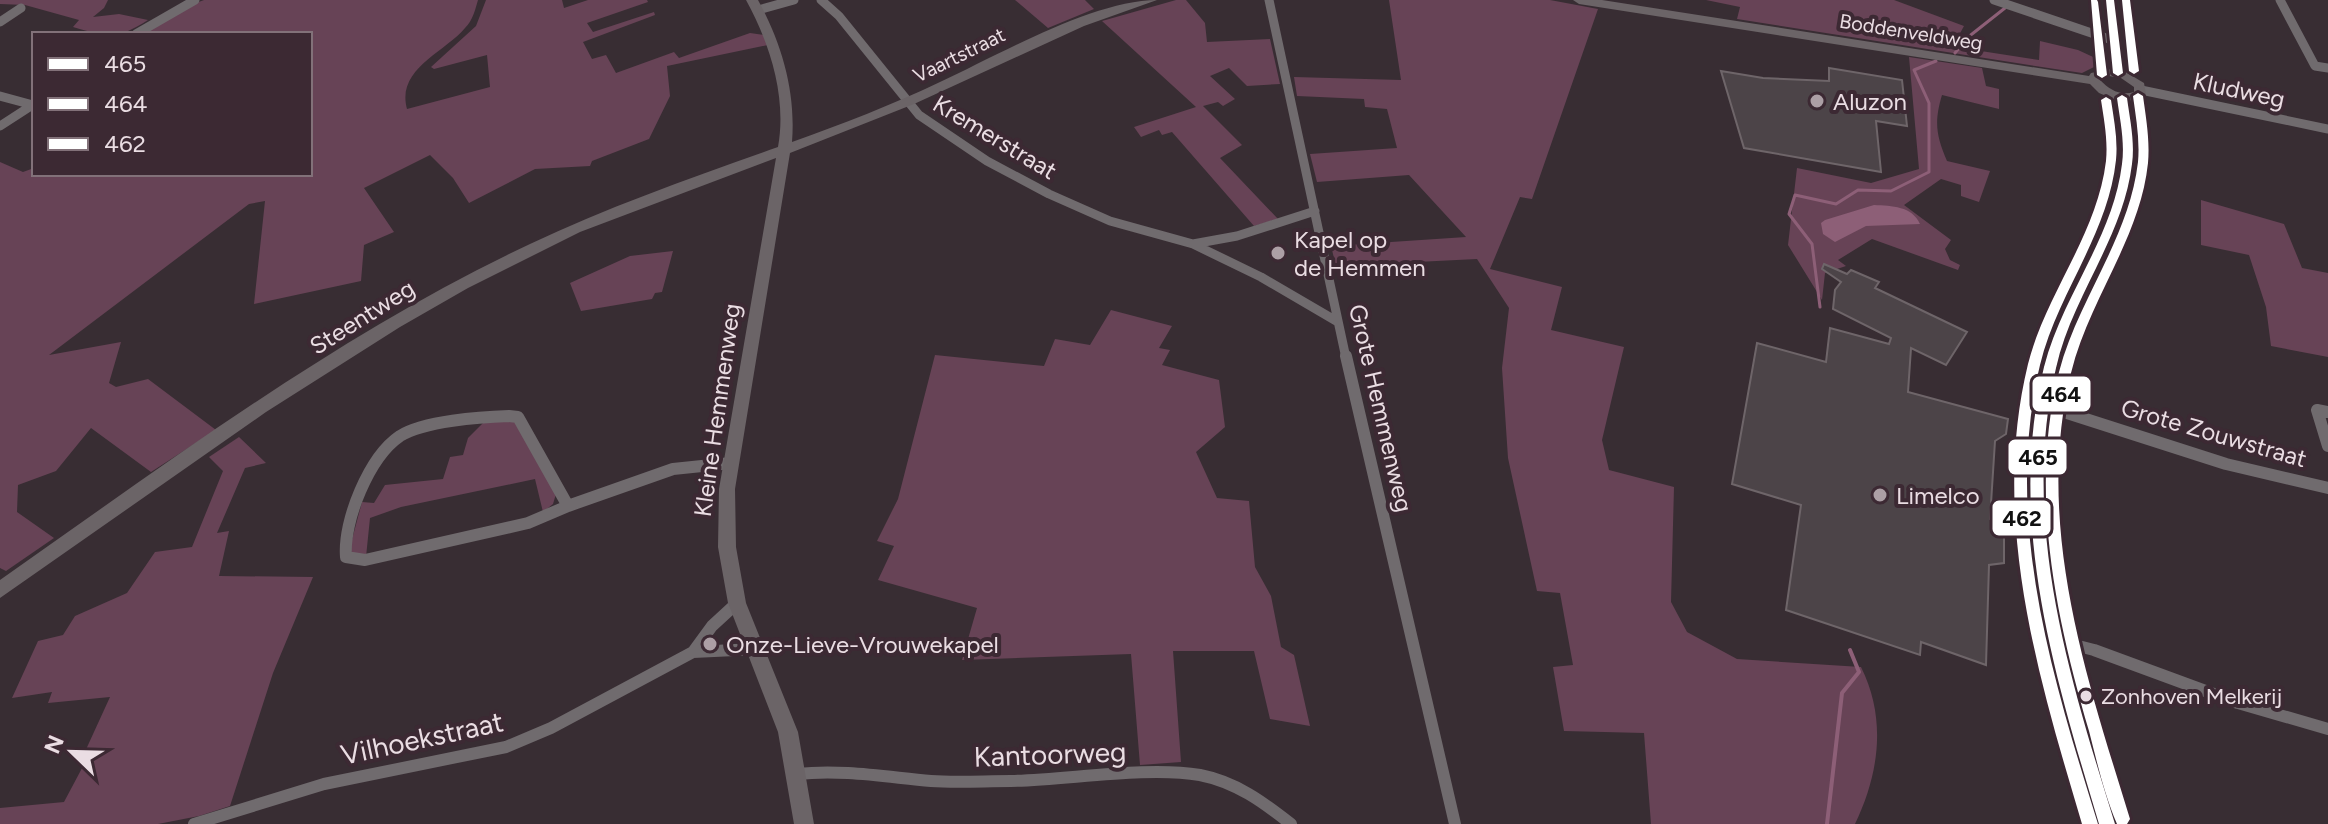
<svg xmlns="http://www.w3.org/2000/svg" width="2328" height="824" viewBox="0 0 2328 824" font-family="Figtree,sans-serif">
	<rect width="100%" height="100%" fill="#382d33"/>
	<path fill="#674356" d="M0,0H108L104,8L93,17L119,14L148,20C117,40 108,37 73,27L79,20L25,5L0,4Z
		M204,0H478C475,10 473,20 465,28C444,53 396,69 407,109L490,87L487,55L434,69L431,67L476,26L486,0H562L564,8L588,0H647L648,2L587,23L593,32L654,12L655,15L583,42L592,59L606,55L616,73L674,52L679,58L750,33L764,35L768,45L667,66L670,96L649,139L592,161L590,166L535,169L469,203L453,178L430,155L364,188L394,232L364,245L361,281L254,304L265,201L249,204L49,355L121,342L109,383L116,387L148,379L216,430L151,472L91,428L56,471L18,485L17,512L54,538L6,571L0,568V162L23,172L34,168V174H310V34H142L188,6Z
		M1015,0H1085L1094,9L1048,28Z
		M1176,0H1186L1205,23L1207,42L1270,39L1280,84L1247,86L1229,68L1210,76L1235,99L1223,106L1218,102L1203,106L1242,145L1220,158L1278,219L1254,226L1172,132L1162,135L1159,130L1141,137L1134,127L1196,107L1102,21Z
		M1389,0H1550L1598,9L1532,199L1520,197L1490,269L1562,287L1551,330L1624,347L1602,440L1609,470L1674,487L1671,602L1687,632L1737,659L1861,667C1887,719 1879,774 1855,824H1651L1644,733L1564,731L1553,667L1573,665L1560,593L1537,591L1508,458L1502,368L1509,308L1477,259L1336,266L1331,246L1466,237L1409,175L1317,182L1310,154L1397,148L1387,109L1365,107L1364,99L1297,96L1294,77L1401,80Z
		M1706,0H1894L1964,26L1958,37L1972,41L1968,49L2039,60L2040,41L2078,50L2104,62L2082,73L2055,69L1737,19L1740,7Z
		M1909,57L1982,68L1986,86L1999,89V109L1942,95C1934,122 1936,135 1947,161L1990,171L1979,202L1961,196V185L1941,179L1904,205L1951,240L1945,249L1950,260L1960,265L1958,270L1872,239L1838,260L1846,266L1825,273L1822,300L1788,245L1797,168L1871,183L1919,169Z
		M2201,200L2284,224L2302,268L2328,273V357L2271,346L2266,307L2249,255L2201,245Z
		M673,251L662,292L655,293L652,299L581,311L570,283L630,256Z
		M1111,310L1172,326L1159,348L1170,350L1162,365L1219,380L1225,427L1196,452L1217,498L1249,501L1255,567L1271,596L1281,647L1294,655L1310,726L1270,719L1254,651H1173L1181,762L1140,765L1131,654L962,660L977,608L878,580L894,546L877,541L898,499L935,355L1044,366L1055,339L1090,345Z
		M514,421L556,494L553,504L543,512L535,479L401,507L370,518L366,557L352,554L350,547L362,502L374,503L385,485L443,479L450,457L463,455L468,438L484,422Z
		M239,437L266,463L245,468L217,533L229,531L219,576L313,577L273,673L230,806L199,816L158,824H0V808L64,802L89,755L83,756L110,697L48,703L52,692L12,698L38,641L63,635L75,616L127,593L155,552L192,547L223,471L209,457Z"/>
	<path fill="#8d5f77" d="M1874,205C1892,206 1912,206 1920,224L1866,226L1835,242L1823,234L1821,223L1825,220Z"/>
	<g fill="none" stroke-linecap="round" stroke-linejoin="round">
		<path stroke="#8d5f77" stroke-width="3" d="M1955,53L1967,38L2005,8
			M1820,307L1812,244L1789,214L1795,195L1836,204L1858,190L1891,191L1929,172V103L1914,70L1936,61"/>
		<path stroke="#8d5f77" stroke-width="4" d="M1827,824L1842,693L1859,672L1850,650"/>
	</g>
	<path fill="#4c4448" stroke="#6e6569" stroke-width="2" d="M1829,68L1902,80L1907,126L1876,121L1881,172L1744,148L1721,71L1763,78L1829,81Z
		M1824,264L1847,274L1851,270L1879,282L1875,288L1967,332L1946,365L1911,348L1908,392L2008,419L2006,434L1995,441L1990,519L2004,530V563L1989,565L1986,665L1921,642L1920,655L1786,610L1801,505L1732,484L1757,343L1826,362L1830,328L1889,344L1891,338L1833,309L1835,290L1841,282L1822,269Z"/>
	<g fill="none" stroke-linecap="round" stroke-linejoin="round">
		<path stroke="#706b6e" stroke-width="9" d="M821,0L839,16L919,115L987,161L1049,194L1110,221L1193,244L1261,277L1338,322
			M1269,0L1346,358
			M1994,0L2115,41
			M2280,0L2315,66L2328,68
			M758,10L794,0
			M0,22L21,8
			M136,34L195,0
			M2141,90L2328,129
			M0,96L33,105
			M0,126L34,104
			M1193,244L1237,236L1315,211"/>
		<path stroke="#706b6e" stroke-width="12" d="M1346,356L1455,824
			M2042,405L2226,464L2328,488
			M2328,412L2317,410L2328,446
			M509,416L518,417L568,506L528,523L365,560L346,557C343,521 369,457 400,436C424,421 480,417 509,416Z
			M568,506L673,469L731,463
			M2055,640L2094,650L2238,703L2328,729
			M693,652L712,626L737,603
			M797,774C842,769 886,777 931,781C957,783 984,781 1011,781C1068,780 1146,766 1200,775C1236,782 1263,802 1291,824
			M194,824L324,784L506,747L551,728L693,652L756,649"/>
		<path fill="#6b6467" fill-rule="evenodd" d="M746,0H758C782,44 796,92 792,142C842,124 892,105 940,82C998,55 1094,0 1157,0L1084,26L914,104L790,153L735,489L736,547L746,603L798,732L814,824H794L778,732L728,603L718,547L719,489L776,158L580,232L468,288L400,327L266,412L0,598V580C171,460 341,333 530,244C610,206 694,177 778,147C787,97 770,44 746,0Z
			M1573,0H1602L2089,76L2091,73L2111,69L2104,0H2116L2124,71L2144,83L2146,94L2129,101C2132,121 2136,142 2134,162C2128,236 2075,295 2058,366C2019,525 2071,673 2117,824H2097C2052,672 2001,524 2043,365C2061,294 2114,235 2120,161C2122,141 2119,120 2116,100L2099,93L2090,84L1579,4ZM2109,76L2121,78L2134,87V92C2120,96 2110,90 2100,80Z"/>
		<g stroke="#3c2933" stroke-width="6">
			<path id="bus-1" d="M2106,0H2114L2123,73L2118,76L2113,73Z
				M2122,95L2127,98C2130,120 2135,142 2132,164C2123,238 2072,296 2056,368C2020,523 2069,676 2115,824H2099C2055,676 2006,522 2044,367C2062,296 2113,238 2122,164C2125,142 2120,120 2117,98Z"/>
		</g>
		<g stroke="#3c2933" stroke-width="6">
			<path id="bus-2" d="M2091,0H2097L2098,2L2107,75L2102,78L2097,75Z
				M2138,93L2143,96C2146,118 2150,140 2148,163C2140,239 2089,299 2071,373C2034,524 2086,676 2130,819L2127,824H2117C2104,794 2097,762 2089,731C2055,615 2029,491 2059,372C2078,299 2129,239 2138,162C2140,140 2136,118 2133,96Z"/>
		</g>
		<g stroke="#3c2933" stroke-width="6">
			<path id="bus-3" d="M2122,0H2130L2139,71L2134,74L2129,71Z
				M2106,97L2111,100C2114,120 2118,140 2116,160C2108,235 2057,294 2040,365C2003,521 2052,676 2098,824H2082C2038,676 1990,520 2028,364C2046,293 2097,235 2106,161C2108,140 2104,120 2101,100Z"/>
		</g>
		<use href="#bus-1" fill="#fff" fill-rule="evenodd"/>
		<use href="#bus-2" fill="#fff" fill-rule="evenodd"/>
		<use href="#bus-3" fill="#fff" fill-rule="evenodd"/>
	</g>
	<g fill="#ac9fa5" stroke="#3c2933" stroke-width="3">
		<circle cx="1817" cy="101" r="8"/>
		<circle cx="1278" cy="253" r="8"/>
		<circle cx="1880" cy="495" r="8"/>
		<circle cx="710" cy="644" r="8"/>
	</g>
	<circle fill="#eadde3" stroke="#3c2933" stroke-width="3" cx="2086" cy="696" r="7"/>
	<g text-anchor="middle" dominant-baseline="central" stroke-width="8" stroke-linejoin="round" paint-order="stroke">
		<g font-size="20" fill="#eadde3" stroke="#3c2933">
			<text transform="translate(1911 32) rotate(9)">Boddenveldweg</text>
			<text transform="translate(959 55) rotate(-26)">Vaartstraat</text>
		</g>
		<g font-size="22" fill="#eadde3" stroke="#3c2933" text-anchor="start">
			<text x="2101" y="696">Zonhoven Melkerij</text>
		</g>
		<g font-size="24" fill="#eadde3" stroke="#3c2933">
			<text transform="translate(2239 90) rotate(12)">Kludweg</text>
			<text transform="translate(995 137) rotate(31)">Kremerstraat</text>
			<text transform="translate(362 317) rotate(-32)">Steentweg</text>
			<text transform="translate(1381 408) rotate(77)">Grote Hemmenweg</text>
			<text transform="translate(717 410) rotate(-82)">Kleine Hemmenweg</text>
			<text transform="translate(2214 433) rotate(16)">Grote Zouwstraat</text>
		</g>
		<g font-size="24" fill="#eadde3" stroke="#3c2933" text-anchor="start">
			<text x="1833" y="101">Aluzon</text>
			<text x="1294" y="239">Kapel op<tspan x="1294" dy="28">de Hemmen</tspan></text>
			<text x="1896" y="495">Limelco</text>
			<text x="726" y="644">Onze-Lieve-Vrouwekapel</text>
		</g>
		<g font-size="28" fill="#eadde3" stroke="#3c2933">
			<text transform="translate(422 738) rotate(-12)">Vilhoekstraat</text>
			<text transform="translate(1050 754) rotate(-2)">Kantoorweg</text>
		</g>
	</g>
	<g stroke="#3c2933" stroke-width="3">
		<rect x="2031" y="375" width="61" height="38" rx="8" fill="#fff"/>
		<rect x="2007" y="438" width="61" height="38" rx="8" fill="#fff"/>
		<rect x="1991" y="499" width="61" height="38" rx="8" fill="#fff"/>
	</g>
	<g font-size="22" text-anchor="middle" font-weight="bold" fill="#111">
		<text x="2061" y="402">464</text>
		<text x="2038" y="465">465</text>
		<text x="2022" y="526">462</text>
	</g>
	<rect x="32" y="32" width="280" height="144" fill="#3c2933" stroke="#827179" stroke-width="2"/>
	<rect x="48" y="58" width="40" height="12" fill="#ffffff" stroke="#827179" stroke-width="2"/>
	<text x="104" y="72" font-size="24" fill="#eadde3">465</text>
	<rect x="48" y="98" width="40" height="12" fill="#ffffff" stroke="#827179" stroke-width="2"/>
	<text x="104" y="112" font-size="24" fill="#eadde3">464</text>
	<rect x="48" y="138" width="40" height="12" fill="#ffffff" stroke="#827179" stroke-width="2"/>
	<text x="104" y="152" font-size="24" fill="#eadde3">462</text>
	<g transform="translate(72 752) rotate(293)" stroke="#3c2933" stroke-width="6" paint-order="stroke">
	<path d="M0-6L14 30L0 20L-14 30Z" fill="#eadde3"/>
	<text y="-12" font-size="22" font-weight="bold" text-anchor="middle" fill="#eadde3">N</text>
	</g>
</svg>
